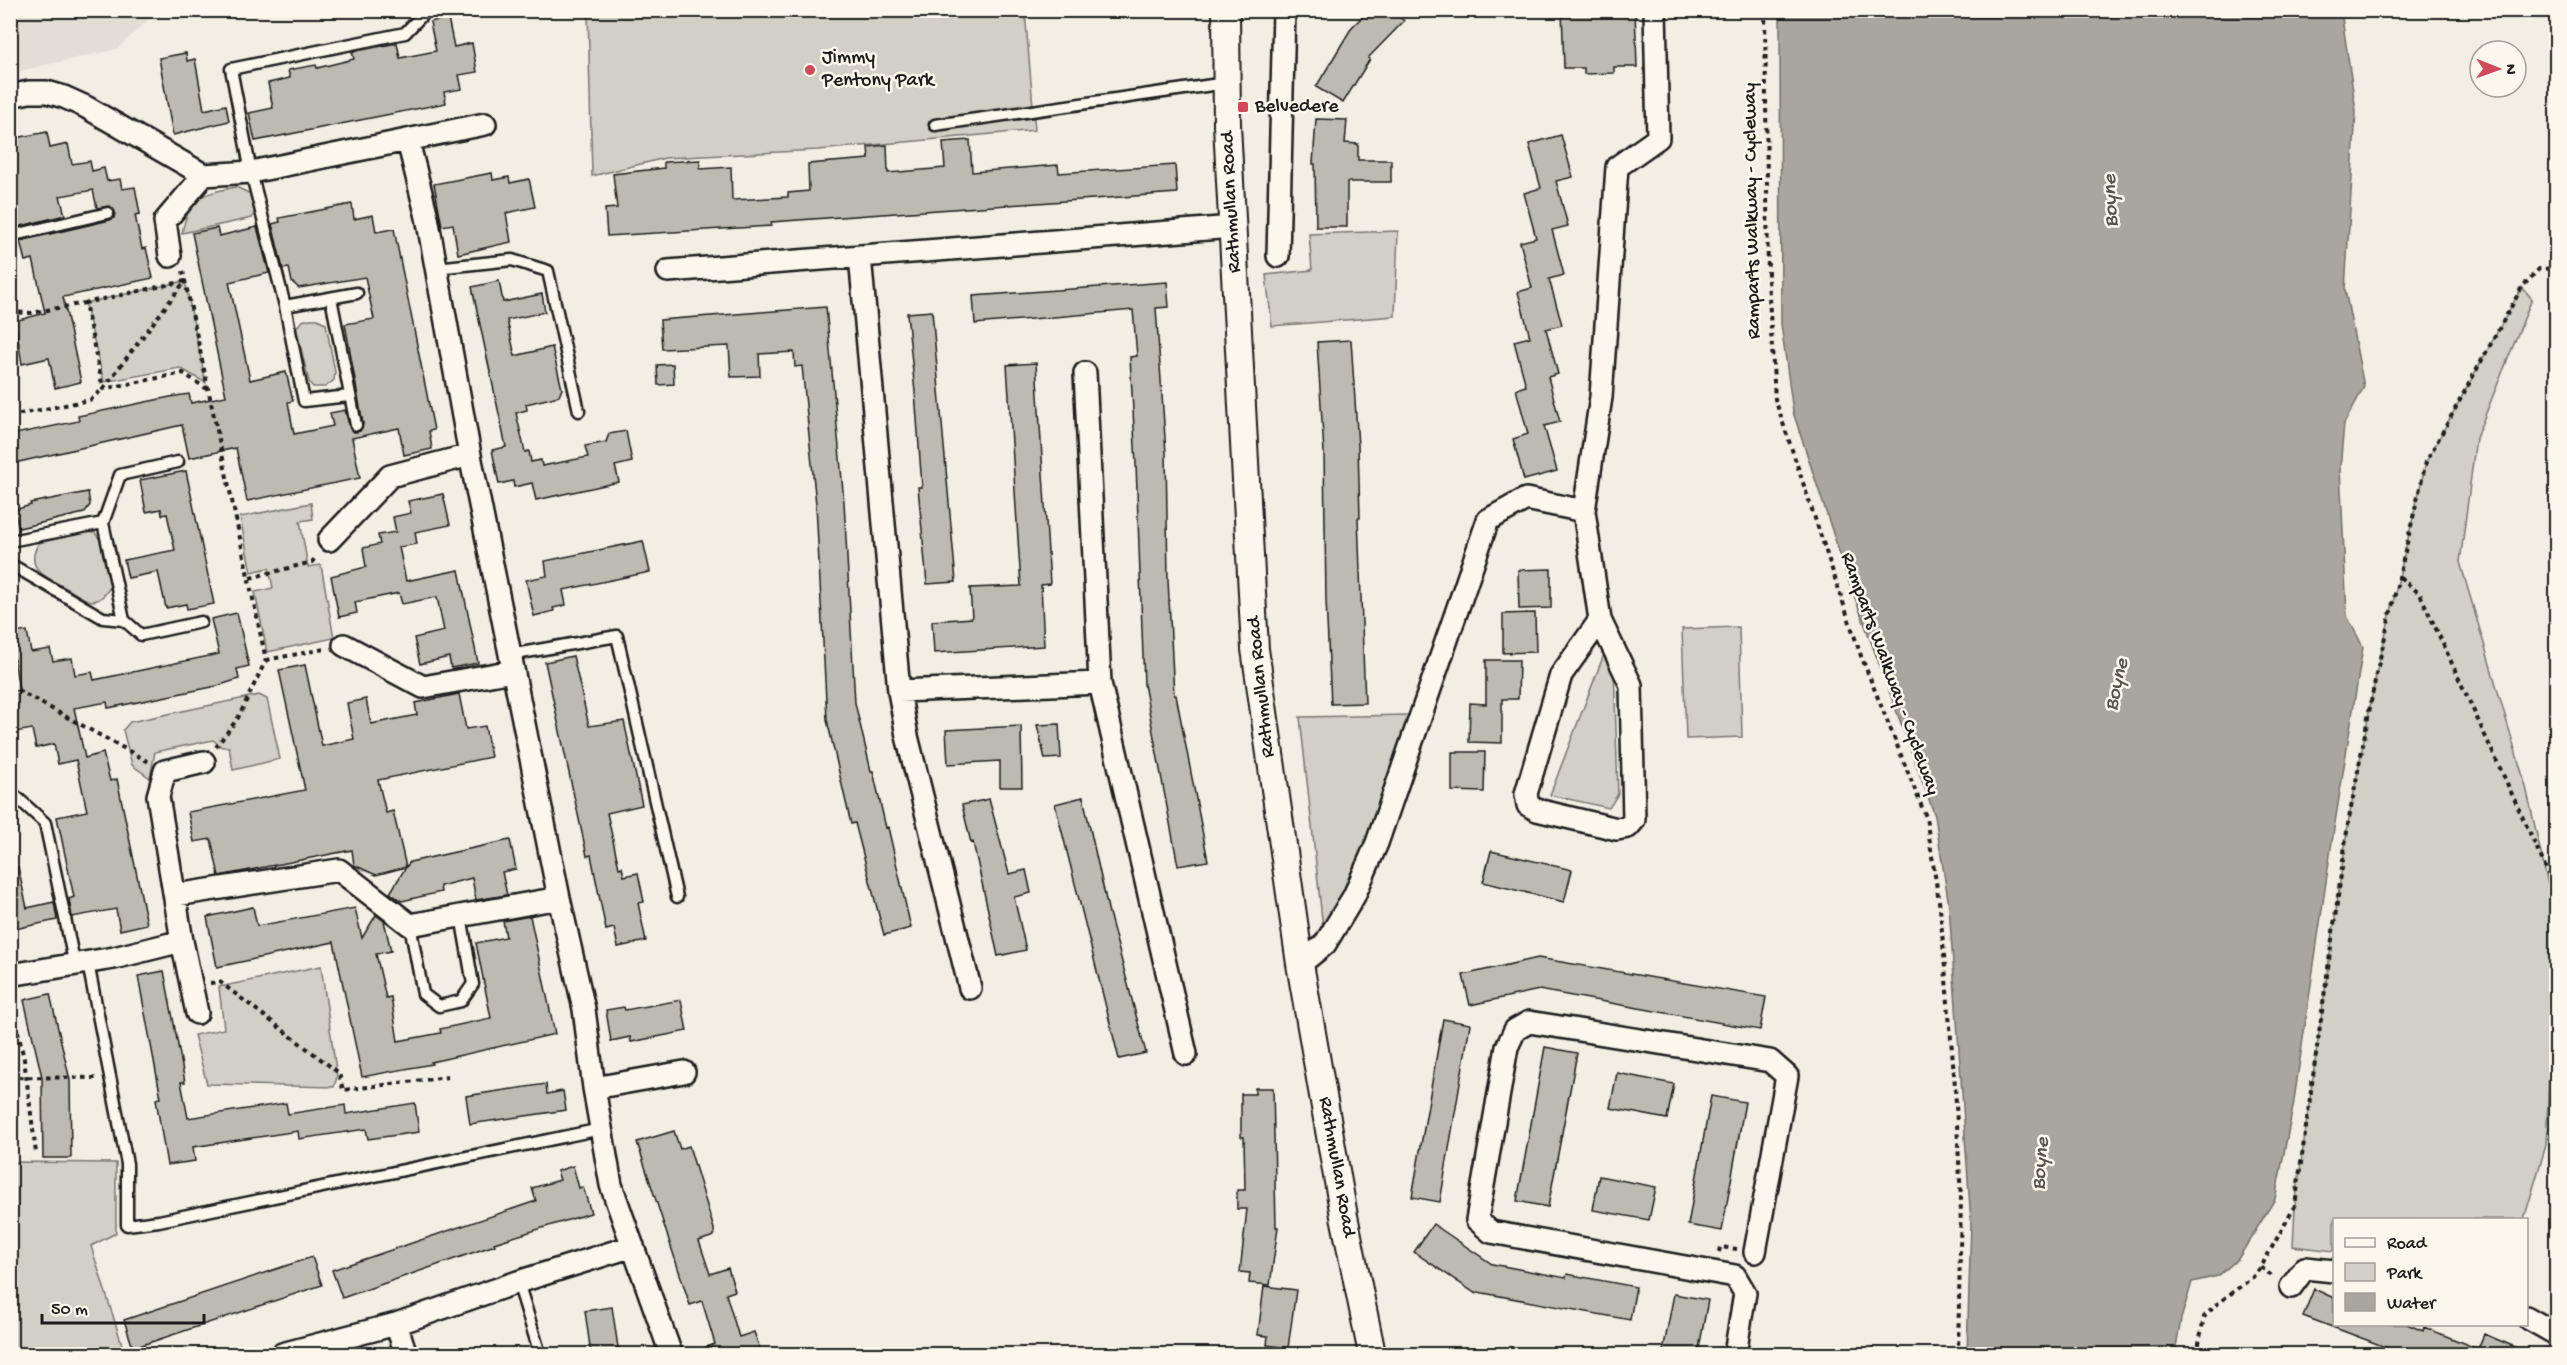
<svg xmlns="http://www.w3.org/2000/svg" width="2567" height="1365" viewBox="0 0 2567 1365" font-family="'Gochi Hand',sans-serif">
	<rect width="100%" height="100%" fill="#f2eee4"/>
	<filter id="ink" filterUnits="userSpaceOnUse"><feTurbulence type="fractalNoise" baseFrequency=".0167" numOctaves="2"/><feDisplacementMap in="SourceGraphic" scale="12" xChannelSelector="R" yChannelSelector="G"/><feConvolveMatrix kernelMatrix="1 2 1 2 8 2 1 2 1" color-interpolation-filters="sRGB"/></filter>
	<g filter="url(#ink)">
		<path fill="#e2ded5" d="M10,11L11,10L158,11L117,49L11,73Z"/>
		<path fill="#d2cfc6" stroke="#777671" stroke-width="1.5" d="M588,11H1025L1035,130L818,150L665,158L592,176Z
			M236,187L251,194L256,208L252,218L182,233C190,194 201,195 236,187Z
			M1398,231L1395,316L1272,326L1266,275L1312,270L1309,234Z
			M185,281L206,383L180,368L104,382L85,303Z
			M2522,287L2532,299L2476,438L2460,562L2526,787L2556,920L2546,1145L2524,1219L2334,1220V1251L2293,1246L2295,1206L2348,824L2376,675L2426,462Z
			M310,319H318L326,324L335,372L334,380L325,387H313L309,382L296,328L302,321Z
			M311,503L313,519L300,521L308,567L321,565L334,638L267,652L255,592L273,588L269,568L251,572L240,517Z
			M85,532L95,533L101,541L111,586C106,593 102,600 93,601C85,601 75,593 68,589C49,579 22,569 39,543Z
			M1739,627L1742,737L1686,739L1682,629Z
			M1609,656L1614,665L1618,794L1609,808L1550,795L1603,657Z
			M259,695L267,699L280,759L233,770L229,747H222L213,740L155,752L150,778L132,765L123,730L130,722Z
			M1410,715V723L1355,875L1323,928L1300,717Z
			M321,966L337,1077L334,1087L207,1084L194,1035L224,1029L219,987Z
			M11,1162L116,1163V1233L91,1246L125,1354H11Z"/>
		<path fill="#a9a6a0" stroke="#716f6b" stroke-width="1.5" d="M1780,11H2341L2356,111L2345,290L2364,387L2344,424L2340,468L2347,616L2363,647L2331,848L2293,1107L2275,1199L2238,1259L2218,1276L2192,1282L2181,1319L2175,1354H1967L1971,1222L1949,906L1935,816L1848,579L1793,412L1781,324Z"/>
		<path fill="#bdbab1" stroke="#1c1c1c" stroke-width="1.5" d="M1369,10H1392L1404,21L1368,58L1370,59L1343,103L1316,87L1352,27Z
			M1562,10H1635L1637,67H1614V73L1584,74V68H1564Z
			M448,18L454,47L472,43L477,72L459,75L462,89L444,92L446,103L255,141L249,113L273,108L268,83L290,78L288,70L316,65L317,68L354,59L352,52L397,43L400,58L436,51L430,22Z
			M186,53L187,61L195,59L204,110L226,105L229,121L173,135L159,58Z
			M1316,119L1347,120L1345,143L1358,144V160H1391V182H1347V227H1316L1315,164H1313Z
			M47,132L50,148L68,144L72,164L90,161L92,171L104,168L107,181L120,179L122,189L135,187L140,214L135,215L142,249L146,248L153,278L63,297L81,382L55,388L49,358L22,364L15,321L45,313L33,259L25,261L20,241L110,220L114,218L115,212L110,206L97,208L93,190L60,196L65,215L17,227L16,223L10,224V139Z
			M1561,135L1573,177L1556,181L1568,226L1552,230L1564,275L1549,279L1562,325L1546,329L1558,374L1548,377L1560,422L1544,426L1557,471L1524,480L1513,439L1528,434L1516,389L1526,386L1514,341L1530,337L1518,292L1532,288L1520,242L1536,238L1524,193L1541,188L1529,144Z
			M970,140L972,172L1058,165L1059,173L1175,165L1177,193L771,222L772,226L607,236L605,209L617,208L613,174L664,168V162L700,160V169L731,167L732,200L788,197V193L809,191L808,164L869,159L868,147L887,145L888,173L945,168L943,142Z
			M492,173L493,180L509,177L510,183L529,179L535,207L506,213L511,242L458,254L453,224L442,226L434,184Z
			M352,204L354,219L373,215L376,232L394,229L434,430L429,431L432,449L404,455L399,428L352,438L360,478L247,501L236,448L189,458L182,425L10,464V435L79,421L78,416L170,397L189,394L191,403L226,396L192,233L217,228L219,236L257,227L269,273L229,282L250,380L286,372L293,401L288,402L294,434L333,426L330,413L345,410L350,429L354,432L360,431L363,424L345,324L374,319L365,277L299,288L292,282L289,268L283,269L272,224L280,222L279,218Z
			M499,281L503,302L542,294L545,312L507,320L515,356L552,347L562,389L559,396L526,404L527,410L516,413L525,452L529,451L531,462L541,460L542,466L588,457L585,446L606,442L609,434L626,431L632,462L615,466L619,482L536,500L532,483L514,487L513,481L499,484L492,450L506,447L472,287Z
			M1167,282L1169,307L1156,308L1166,453L1168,580L1174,695H1176L1208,861L1178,866L1144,684L1136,464L1130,357L1137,356L1133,310L975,324L973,296Z
			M826,307L844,502L855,703L871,771H873L886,828L888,827L911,928L884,935L855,823L851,824L827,720L816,504L802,366L795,367L794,352L759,354L760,376L731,377L729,346L662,349L660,320Z
			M932,311L956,582L927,584L918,487H922L915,392L907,313Z
			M1351,340L1358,446L1360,518H1358L1365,703L1331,704L1326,600L1324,452L1317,342Z
			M1036,363L1050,584L1041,585L1044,646L934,653L932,621L972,618L970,588L1021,586L1007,365Z
			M673,364L674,384L658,385L657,365Z
			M186,471L214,604L187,609L186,604L166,608L158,572L128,578L124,560L175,550L167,514L162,515L161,509L146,512L140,480Z
			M88,492L90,505L84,513L19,528L14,510L31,505L30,503Z
			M443,494L450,525L415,532L417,544L399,547L406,581L459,570L478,663L451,668L449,657L420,664L414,638L444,631L437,597L402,604L399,593L355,602L357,613L339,617L331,576L366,567L363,548L380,544L378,535L396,532L393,517L411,513L408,501Z
			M643,541L650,572L563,590L566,605L553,608L554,611L534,616L526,580L547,576L545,561Z
			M1551,569V608L1519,609L1518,570Z
			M237,613L249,666L237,669L239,679L217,686L108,708L107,702L74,708L85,758L103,753L110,781L117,779L147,924L120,930L116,909L72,917L69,899L74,897L57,817L87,811L76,760L58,764L54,744L36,748L32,729L15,732L10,710V692L19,690L10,634L27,631L31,652L50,649L53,661L72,658L75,675L92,672L94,680L219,654L211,619Z
			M1535,613L1536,652L1503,653V614Z
			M573,656L589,726L624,721L642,805L607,813L619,868L622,867L624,876L638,873L644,902L638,903L646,941L618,947L614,928L606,930L591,855L587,856L545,662Z
			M1486,660H1519L1518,699H1502V743L1469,742L1470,703L1486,704Z
			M305,665L322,746L354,739L347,703L366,699L371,724L417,715L415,703L459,694L466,729L485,726L491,757L378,780L386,813L393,811L406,867L410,862L510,840L516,869L502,872L507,895L476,900L472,878L440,886L441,892L402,901L390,893L406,867L376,875L354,865L352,850L219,876L211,839L194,842L188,812L305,790L279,670Z
			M1059,724L1061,758L1045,759L1037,725Z
			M1021,726L1022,787H1000V761L948,764L946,730Z
			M1452,752H1485L1484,792L1452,791Z
			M1083,797L1108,909L1146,1053L1119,1059L1055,804Z
			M989,799L1009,874L1026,870L1031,893L1014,897L1026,950L998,956L973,842L971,843L962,805Z
			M1491,851L1572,870L1564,902L1483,882Z
			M18,867L27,908L54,902L57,920L10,930V868Z
			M253,907L257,926L355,908L362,938L376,915L384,921L391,951L376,954L386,998L391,997L398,1041L441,1033L440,1029L491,1018L476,943L506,937L503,921L530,916L555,1034L431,1062L432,1064L362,1077L334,942L217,967L207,917Z
			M1538,958L1766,997L1760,1030L1539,990L1470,1005L1463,975Z
			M164,971L185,1082H181L188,1118L286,1103L288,1114L345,1105L346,1114L415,1103L419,1132L368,1139L366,1129L299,1139L298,1131L193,1147L195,1161L167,1165L156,1099L161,1098L138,976Z
			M50,994L70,1080L71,1158H43L42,1077L24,1000Z
			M681,1000L687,1031L631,1042L630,1037L611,1041L606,1010L624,1007L625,1010Z
			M1443,1019L1470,1024L1440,1202L1412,1197Z
			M1545,1047L1577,1053L1548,1207L1517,1201Z
			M1617,1073L1674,1084L1667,1119L1610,1108Z
			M546,1084L547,1094L563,1091L566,1110L470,1124L466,1096Z
			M1255,1088H1273L1276,1227H1278L1270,1285L1249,1283L1250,1273L1240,1272L1247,1209H1237V1190H1245L1244,1137H1241V1094H1255Z
			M1711,1096L1745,1102L1722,1231L1688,1225Z
			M674,1131L680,1149L689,1146L714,1229V1236L699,1241L710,1274L728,1268L735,1291L726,1294L739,1337L754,1332L760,1349L745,1354H696L695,1351L715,1344L702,1301L690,1305L637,1142Z
			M573,1166L579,1188L583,1187L591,1213L494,1243L495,1245L342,1298L332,1270L536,1201L532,1188L560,1180L557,1171Z
			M1599,1176L1656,1187L1649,1220L1593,1210Z
			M1433,1224L1492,1264L1566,1278L1567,1274L1636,1287L1630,1320L1478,1292L1476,1294L1414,1252Z
			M312,1257L322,1285L133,1348L124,1320Z
			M1264,1286L1296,1290L1288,1348L1267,1345L1268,1336L1258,1335Z
			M2314,1289L2334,1298V1324H2407L2423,1331L2424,1327L2478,1349L2484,1334L2532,1354H2404L2303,1316Z
			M1674,1294L1708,1300L1698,1354L1663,1351Z
			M612,1307L619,1354H591L585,1311Z"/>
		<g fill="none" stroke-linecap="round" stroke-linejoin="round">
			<g stroke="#1c1c1c" stroke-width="15">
				<path id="service" d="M935,125L1226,83
					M10,236L108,213
					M436,268L512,260L548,271L579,411
					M331,298L356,425
					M285,306L357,293
					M349,396L304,401L285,306L251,172L231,69L405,33L427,10
					M10,541L103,523
					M10,564L103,618L124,620L103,523L120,475L178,462
					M124,620L141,635L201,622
					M510,655L617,636L677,897
					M10,791L45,823L75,966
					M410,925L423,994L439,1006L461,1001L473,984L461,916
					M88,963L127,1164V1225L159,1221L601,1129
					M518,1282L540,1354"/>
			</g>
			<g stroke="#1c1c1c" stroke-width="26">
				<path id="minor" d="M10,96L29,92H47L64,97L86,107L204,175L251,172L485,124
					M408,141L427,217L470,455L559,898L584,1009L594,1088L611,1185L671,1354
					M170,256L165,221L204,175
					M860,256L899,691L907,736L970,988
					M1278,256L1284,10
					M668,271L1233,227
					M1085,373L1100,683L1186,1054
					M329,540L390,476L470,455
					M1600,620L1561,675L1526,794L1528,805L1537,810L1617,829L1628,827L1634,820L1631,685L1600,620L1584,511L1601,397L1617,167L1658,138L1655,10
					M344,645L423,687L513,671
					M899,691L1100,683
					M176,895L339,870L410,925L559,898
					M1300,964L1325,944L1354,896L1377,843L1488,520L1526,499L1584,511
					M10,975L114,958L182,941
					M197,1013L182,941L158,796L165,771L204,762
					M594,1088L684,1072
					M2291,1287L2305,1268L2334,1271
					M2526,1317L2556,1334
					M396,1324L406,1354
					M282,1354L396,1324L518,1282L633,1246
					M1735,1354L1745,1293L1735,1276L1491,1232L1477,1220L1507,1047L1515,1030L1529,1022L1770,1061L1787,1076L1755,1252"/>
			</g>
			<g stroke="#1c1c1c" stroke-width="30">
				<path id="tertiary" d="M1226,10L1227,125L1255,649L1300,964L1344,1216L1372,1354"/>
			</g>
			<path stroke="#1c1c1c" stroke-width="4" stroke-dasharray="4.5 4.5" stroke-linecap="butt" d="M1765,10L1768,279L1775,399L1861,656L1926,817L1940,908L1955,1086L1961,1198L1958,1354
				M183,271L266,660L238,718L216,747
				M10,312L31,313L85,303
				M10,416L90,400L103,389L185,281L85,303L103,389L183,373L207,389
				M2400,577L2420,594L2556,890
				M250,578L312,562L317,556
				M266,660L324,649
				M10,686L149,762
				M210,983L220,982L339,1073L343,1090L448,1077
				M10,996L24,1059L36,1153
				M10,1077L97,1078
				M1719,1252L1720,1247L1737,1249
				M2261,1267L2274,1278
				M2197,1354L2204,1317L2217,1304L2253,1277L2261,1267L2295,1206L2348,824L2376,675L2426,462L2522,287L2539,269L2556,268"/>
			<use href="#service" stroke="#fbf7ec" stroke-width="10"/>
			<use href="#minor" stroke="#fbf7ec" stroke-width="21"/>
			<use href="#tertiary" stroke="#fbf7ec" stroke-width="26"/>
		</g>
	</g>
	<g fill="#d1495b" stroke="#fbf7ec" stroke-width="2">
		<circle cx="810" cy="70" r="6"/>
		<rect x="1237" y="101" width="12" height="12" rx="3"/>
	</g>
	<g text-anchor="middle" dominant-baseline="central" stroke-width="5" stroke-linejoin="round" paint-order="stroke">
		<g font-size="20" fill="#1c1c1c" stroke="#fbf7ec" text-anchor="start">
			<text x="822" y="58">Jimmy<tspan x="822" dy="23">Pentony Park</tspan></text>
			<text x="1255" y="107">Belvedere</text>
		</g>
		<g font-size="20" fill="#1c1c1c" stroke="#fbf7ec">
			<text transform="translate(1232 202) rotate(-93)">Rathmullan Road</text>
			<text transform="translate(1753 211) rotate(-91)">Ramparts Walkway - Cycleway</text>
			<text transform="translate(1889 674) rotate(70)">Ramparts Walkway - Cycleway</text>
			<text transform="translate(1262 687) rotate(-96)">Rathmullan Road</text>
			<text transform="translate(1336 1167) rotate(80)">Rathmullan Road</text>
		</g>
		<g font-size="21" font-style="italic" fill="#545351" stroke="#fbf7ec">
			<text transform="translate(2112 201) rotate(-92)">Boyne</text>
			<text transform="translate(2118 685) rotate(-77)">Boyne</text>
			<text transform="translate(2042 1164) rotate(-85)">Boyne</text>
		</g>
	</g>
	<rect width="2567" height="1365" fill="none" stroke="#fbf7ec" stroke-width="36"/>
	<rect x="18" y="18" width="2531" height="1329" fill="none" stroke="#1c1c1c" stroke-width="2" filter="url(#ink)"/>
	<rect x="2333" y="1218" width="195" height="108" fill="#fbf7ec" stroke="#a29f99" stroke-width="1.5"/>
	<rect x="2345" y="1238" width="30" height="9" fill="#fbf7ec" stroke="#a29f99" stroke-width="1.5"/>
	<text x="2387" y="1248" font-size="18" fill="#1c1c1c">Road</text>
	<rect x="2345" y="1263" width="30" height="18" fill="#d2cfc6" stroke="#a29f99" stroke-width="1.5"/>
	<text x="2387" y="1278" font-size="18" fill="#1c1c1c">Park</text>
	<rect x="2345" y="1293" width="30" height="18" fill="#a9a6a0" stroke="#a29f99" stroke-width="1.5"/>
	<text x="2387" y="1308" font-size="18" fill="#1c1c1c">Water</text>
	<g transform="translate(2498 69) rotate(91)"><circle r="28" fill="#fbf7ec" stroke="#a29f99" stroke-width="1.5"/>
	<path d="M0-4.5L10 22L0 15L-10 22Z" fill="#d1495b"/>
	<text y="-9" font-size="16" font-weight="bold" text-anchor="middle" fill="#1c1c1c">N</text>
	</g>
	<path d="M42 1314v9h162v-9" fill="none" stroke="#1c1c1c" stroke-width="3"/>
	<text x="51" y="1314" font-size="18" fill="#1c1c1c" stroke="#fbf7ec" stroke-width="4.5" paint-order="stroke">50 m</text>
</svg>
